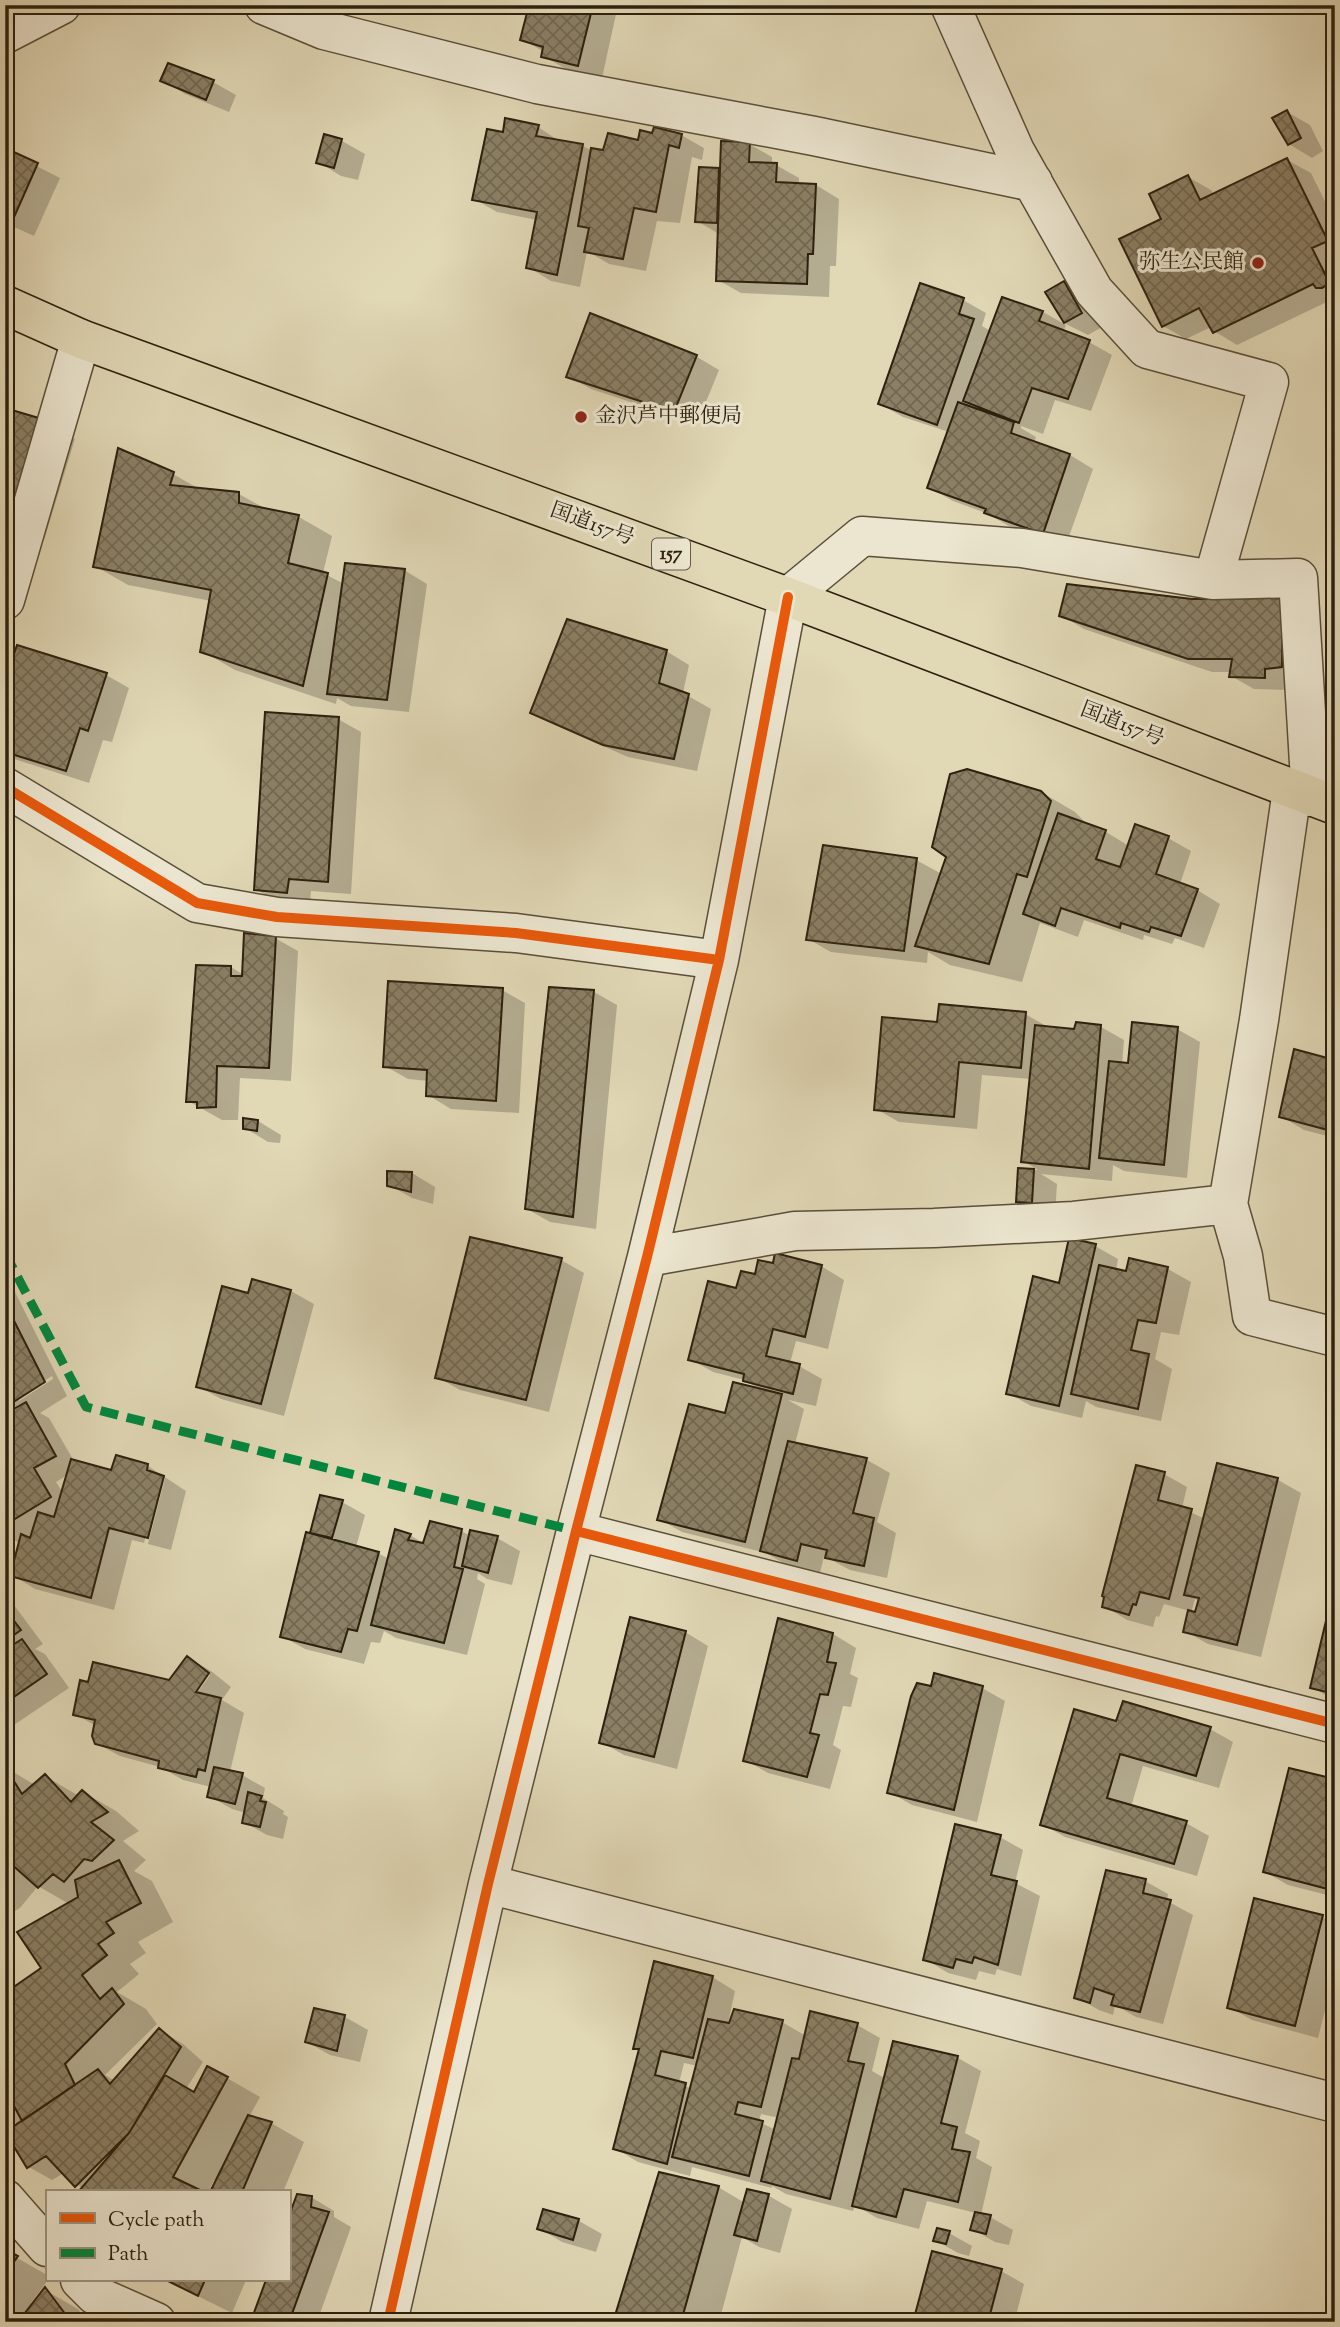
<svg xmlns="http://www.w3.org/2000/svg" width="1340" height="2327" viewBox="0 0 1340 2327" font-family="'Sorts Mill Goudy','Noto Serif JP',serif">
	<defs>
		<pattern id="building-cross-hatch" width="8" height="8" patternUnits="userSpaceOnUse" patternTransform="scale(1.75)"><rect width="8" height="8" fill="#8b8065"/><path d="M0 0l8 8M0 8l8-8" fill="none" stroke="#726852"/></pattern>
	</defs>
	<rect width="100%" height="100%" fill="#e1d8b6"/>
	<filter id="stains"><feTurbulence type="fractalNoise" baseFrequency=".00286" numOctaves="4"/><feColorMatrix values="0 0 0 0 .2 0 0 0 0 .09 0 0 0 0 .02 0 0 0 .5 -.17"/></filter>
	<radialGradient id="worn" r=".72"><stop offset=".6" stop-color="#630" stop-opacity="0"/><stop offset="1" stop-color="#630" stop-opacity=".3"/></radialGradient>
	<path fill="#0003" fill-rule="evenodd" d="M531,5H618L602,78L566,69L543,56L544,52L522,39Z
		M169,65L213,82L236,95L229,112L185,94L162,80Z
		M1287,112L1310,125L1323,151L1312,158L1289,144Z
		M538,127L561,142L583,146L592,151L605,152L640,143L653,135H681L704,148L702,160L692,157L680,223L657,221L646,271L609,264L587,251L580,287L551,281L528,267L537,220L497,212L474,199L504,134Z
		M325,136L342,141L365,154L358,180L341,176L318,162Z
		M749,144L772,157V165H776L799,178V185H816L839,199L836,266H830L829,297L741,293L718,280L719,234L697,221L700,169L721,170Z
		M5,150L60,178L34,236L5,223Z
		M1287,160L1311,173L1335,222V298L1237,345L1214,331L1211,327L1186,339L1163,326V220L1188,177L1211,190L1214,195Z
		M1064,283L1087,296L1104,326L1088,335L1066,324L1048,292Z
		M922,285L963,300L986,313L982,326L991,331L1003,299L1043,312L1066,325L1063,332L1089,342L1112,355L1091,411L1055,400L1043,434L1021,426V428L1036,437L1034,443L1070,455L1093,469L1066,545L1009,526L986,513L953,501L930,488L949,432L903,417L880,404ZM972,404L988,413L970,409Z
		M592,315L697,357L719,370L697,424L591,389L568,376Z
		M5,410L41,420L75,439L44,540L5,528Z
		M173,474L201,490L239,494L268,510L299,517L332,536L323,573L344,584L404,570L427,584L409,712L351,706L337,698L336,704L235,670L202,651L211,601L128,585L95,566Z
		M1283,600L1288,690L1254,689L1231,676V672H1212L1084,629L1061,615L1192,601Z
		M666,651L689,665L683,693L711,709L697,771L628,757L555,725L532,712Z
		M106,675L129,688L112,742L103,740L89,783L5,756V686Z
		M338,719L361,732L351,894L311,891L310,905L279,902L255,889Z
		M1041,792L1075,812L1084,821L1083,824L1106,832L1129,846L1168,838L1191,851L1180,884L1197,890L1220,904L1204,948L1175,938L1172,944L1144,935L1143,940L1084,920L1078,937L1040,923L1022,982L950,965L928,952L927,963L831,952L808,939L916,860L942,874Z
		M275,938L298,951L291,1081L240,1078L238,1120H222L188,1101L198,966L231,967L244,975Z
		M502,990L525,1003L519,1113L451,1109L428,1095L429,1081L408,1079L385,1066Z
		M594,992L617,1005L596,1229L550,1222L527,1209Z
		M1025,1014L1048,1027L1076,1030L1101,1027L1124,1040L1122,1065H1129L1177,1029L1200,1042L1187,1178L1124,1171L1113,1165L1112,1181L1041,1174L1057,1184L1055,1214H1041L1018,1201L1020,1170H1038L1023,1161L1031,1079L982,1075L977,1129L899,1122L876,1109L938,1024Z
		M1335,1062V1138L1304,1130L1281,1116Z
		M258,1121L281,1135L280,1143L268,1142L245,1128Z
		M412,1173L435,1187L433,1204L412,1198L389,1185Z
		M1095,1246L1118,1259L1116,1271L1128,1274L1168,1269L1191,1282L1179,1335L1161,1332L1155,1359L1172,1369L1161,1421L1096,1407L1086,1401L1082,1418L1031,1406L1008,1393L1060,1285Z
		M561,1260L584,1273L549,1412L460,1390L437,1377Z
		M774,1265L821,1266L844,1280L828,1349L796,1341L790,1363L799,1366L822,1379L816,1406L788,1400L804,1409L795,1444L867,1460L890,1473L877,1522L896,1533L887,1578L850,1570L824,1556L820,1573L785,1564L766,1553L682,1532L659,1519L726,1415L761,1390L744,1380L713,1372L690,1359L737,1290Z
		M5,1272L67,1396L40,1413L49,1418L74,1461L112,1472L148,1466L186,1491L171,1550L148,1544L165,1478H161L144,1543L132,1540L114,1610L35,1589L12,1575L21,1544L5,1535V1417L17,1410L5,1402ZM52,1376L53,1379L19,1401V1397ZM69,1474L63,1493L56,1482Z
		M253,1281L291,1291L314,1304L284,1416L221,1399L198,1386L249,1296Z
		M1218,1465L1278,1480L1301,1493L1261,1657L1208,1644L1185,1631L1190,1611L1164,1604L1159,1617L1156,1616L1153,1627L1127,1620L1104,1606L1164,1474L1187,1487L1182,1508L1205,1519ZM1195,1599L1200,1601L1196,1614L1191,1613Z
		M321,1497L342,1502L365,1515L356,1547L378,1553L389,1559L410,1535L425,1544L461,1531L471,1536L497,1538L520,1551L512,1585L487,1579L478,1573L477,1579L485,1584L467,1655L396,1638L384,1631L380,1643L371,1642L364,1664L305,1649L282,1636Z
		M1335,1591V1701L1312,1687Z
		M5,1593L43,1644L35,1649L45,1654L69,1688L5,1731Z
		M685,1632L708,1646L677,1769L624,1755L601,1742Z
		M833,1634L856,1648L850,1674L858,1678L851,1707L843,1706L833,1745L841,1750L830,1789L768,1773L745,1760Z
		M188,1658L211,1671L231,1687L222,1700L244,1713L230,1772L242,1775L265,1788L263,1798L284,1811L283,1814L288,1817L283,1839L267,1835L244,1822L246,1813L232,1809L209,1796L211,1787L183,1780L160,1767L120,1756L96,1743V1726L75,1714L170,1682ZM208,1673L210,1675L192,1700L189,1698Z
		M933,1688H982L1005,1701L977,1822L912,1805L889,1792Z
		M1117,1723L1210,1729L1233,1742L1219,1788L1143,1766L1131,1807L1186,1823L1209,1836L1197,1876L1065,1837L1042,1824Z
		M5,1767L35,1785L45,1776L79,1796L83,1792L116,1811L139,1831L123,1841L146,1860L134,1871L152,1881L173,1922L138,1942L146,1953L130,1964L139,1974L117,1992L146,2009L157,2024L105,2075L115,2081L160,2030L183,2044L203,2062L186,2089L195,2094L227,2078L260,2097L249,2117L271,2123L304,2142L283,2192H212L217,2182L214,2180L208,2192H80L83,2189L64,2173L52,2180L29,2167L6,2133L19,2125L5,2117V1995L44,1969L69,1904L38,1886L20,1908L5,1917Z
		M1335,1781V1897L1288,1885L1265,1872Z
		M1000,1837L1023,1850L1015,1883L1040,1896L1021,1976L997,1969L995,1975L979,1971L976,1980L948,1973L925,1959Z
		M1145,1881L1168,1894L1167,1901L1193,1915L1163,2024L1136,2017L1115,2005L1113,2015L1099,2010L1076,1997Z
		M1322,1917L1335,1924V1971L1318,2038L1252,2020L1229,2007Z
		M712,1977L735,1991L728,2023L782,2022L806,2036L857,2025L880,2038L872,2071L886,2079L894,2043L958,2058L981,2071L965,2133L980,2141L976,2158L992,2167L981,2215L990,2217L1013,2230L1009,2245L995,2242L972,2229L976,2213L927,2201L919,2229L877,2218L855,2205L853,2211L786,2194L772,2186V2188L692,2167L690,2176L638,2162L615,2148L640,2051L635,2048ZM684,2063L698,2066L692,2089L679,2083ZM761,2114L779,2118L776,2130L759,2122Z
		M315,2010L345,2017L368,2030L360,2062L330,2055L307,2042Z
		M718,2187L745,2203L748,2191L769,2196L792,2209L780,2253L759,2247L742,2237L719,2322H615Z
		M298,2195L311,2197L334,2211V2217L351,2227L317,2322H262L254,2317L268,2280H289V2221Z
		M544,2211L579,2221L602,2234L596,2252L562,2242L539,2228Z
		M949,2233L972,2246L969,2256L958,2253L935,2240Z
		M5,2251L47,2275L48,2280L31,2303L33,2305L45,2290L78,2309L88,2322H20L23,2318L13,2312L5,2322Z
		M1001,2271L1024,2284L1016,2316L1055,2322H915Z
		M165,2280H246L232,2313Z"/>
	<path fill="url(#building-cross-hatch)" stroke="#2d200e" stroke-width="2" d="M529,5H593L578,66L541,57L543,47L520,40Z
		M168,63L214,80L206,100L160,81Z
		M1287,110L1301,138L1288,145L1272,118Z
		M505,118L539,125L536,136L583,144L557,275L526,268L537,212L472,200L487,129L503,132Z
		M654,127L682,134L679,148L669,145L656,212L634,208L623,259L584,252L589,228L578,226L591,148L603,150L608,133L638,140L640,130L652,133Z
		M324,134L342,139L334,168L316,163Z
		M721,141L750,142L749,162L777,163L776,182L816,184L813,254H808L807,284L716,281Z
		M5,148L38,163L11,224L5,222Z
		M1287,158L1328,241L1312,248L1327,278L1328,284L1322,288H1316L1313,284L1213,333L1199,308L1162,327L1119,239L1161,219L1149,194L1188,175L1200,200Z
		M699,167L719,168L717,223L695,222Z
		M1064,281L1082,313L1064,323L1045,292Z
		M920,283L964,298L959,314L974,319L937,425L878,404Z
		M1002,297L1043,311L1039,321L1090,340L1068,399L1032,388L1019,423L963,401Z
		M590,313L697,355L674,412L566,377Z
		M958,402L1014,422L1011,433L1070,454L1043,534L984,513L986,509L927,488Z
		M5,408L42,419L11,522L5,520Z
		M118,448L174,472L170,485L239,492V503L299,515L288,563L328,573L303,686L200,652L211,590L93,567Z
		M345,563L405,569L387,700L327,694Z
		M1067,584L1192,599L1283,598L1282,667L1265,669V678L1229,677L1232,659H1188L1059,616Z
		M567,619L667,650L659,683L689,694L674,759L603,745L530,713Z
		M17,645L107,673L88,731L80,728L66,771L5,752V681Z
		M265,712L339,717L328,882L289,879L287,893L254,890Z
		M967,769L1041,791L1051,801L1027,877L1017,874L989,964L915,946L946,857L932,847L950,774Z
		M1058,813L1106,830L1096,859L1120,867L1135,824L1169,836L1156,874L1198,889L1181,936L1151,927L1149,932L1121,923L1120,928L1061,908L1055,926L1023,914Z
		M823,845L917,858L904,951L806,940Z
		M244,933L276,936L269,1068L217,1066L216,1107L197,1108V1102H186L196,965L231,966V976H242Z
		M388,981L503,988L496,1101L426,1096L427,1070L383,1067Z
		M549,987L594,990L573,1217L525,1209Z
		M939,1004L1026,1012L1021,1068L959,1062L954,1117L874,1110L882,1017L937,1022Z
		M1076,1022L1101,1025L1089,1169L1021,1162L1035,1025L1074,1029Z
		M1132,1022L1178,1027L1164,1165L1099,1158L1109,1061L1128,1063Z
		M1294,1049L1335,1060V1132L1279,1117Z
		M243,1118L258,1120L257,1131L243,1129Z
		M1018,1168L1034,1169L1032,1203L1016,1202Z
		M387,1171L412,1172L411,1192L387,1186Z
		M470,1237L562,1258L526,1400L435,1378Z
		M1069,1238L1096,1244L1059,1406L1006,1394L1033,1276L1059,1283Z
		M775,1253L822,1265L805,1337L773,1329L766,1356L800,1364L793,1394L743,1381L744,1374L688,1360L708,1281L736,1288L741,1271L755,1274L758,1260L773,1263Z
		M1129,1258L1168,1267L1156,1323L1138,1320L1131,1350L1149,1354L1138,1409L1071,1394L1099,1265L1126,1271Z
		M252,1279L291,1290L261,1404L196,1387L222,1286L248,1293Z
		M5,1303L45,1382L7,1406L5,1402Z
		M733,1382L782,1394L745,1542L657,1520L689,1404L725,1413Z
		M26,1402L56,1456L34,1468L51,1497L5,1525V1414Z
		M788,1441L867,1458L853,1513L874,1518L864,1566L825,1558L827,1550L801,1544L797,1561L760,1551Z
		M116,1455L148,1464L147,1470L164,1476L148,1538L109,1528L91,1598L10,1576L21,1534L30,1538L38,1512L54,1517L71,1459L111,1470Z
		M1217,1463L1278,1478L1237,1645L1183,1632L1188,1610L1195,1612L1199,1598L1184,1595Z
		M1136,1465L1165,1472L1158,1500L1192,1509L1169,1599L1140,1592L1136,1605L1133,1604L1129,1615L1102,1607L1104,1597L1102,1596Z
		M320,1495L343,1500L332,1538L310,1533Z
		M430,1521L462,1529L454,1567L463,1569L444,1643L371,1625L395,1529L411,1534L408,1540L423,1543Z
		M470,1530L498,1536L488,1573L462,1566Z
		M306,1532L379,1552L357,1631L348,1629L341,1652L280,1637Z
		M1335,1583V1694L1310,1688Z
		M5,1609L21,1630L5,1641Z
		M630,1617L686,1631L654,1757L599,1743Z
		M778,1618L833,1633L827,1662L836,1663L828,1695L820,1694L810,1733L819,1735L807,1777L743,1761Z
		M22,1639L47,1674L5,1703V1650Z
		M187,1656L209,1673L196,1692L221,1698L205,1771L198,1769L196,1777L158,1768L159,1761L95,1744L92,1736L95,1720L73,1715L80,1680L88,1682L93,1662L169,1680Z
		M934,1673L983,1686L954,1810L887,1793L911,1696L917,1683L931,1686Z
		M1123,1701L1211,1727L1196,1776L1120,1754L1107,1798L1187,1821L1174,1864L1040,1825L1074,1709L1116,1721Z
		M1123,1701L1211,1727L1196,1776L1120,1754L1107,1798L1187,1821L1174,1864L1040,1825L1074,1709L1116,1721Z
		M5,1767L22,1794L45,1774L71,1802L82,1790L108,1812L91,1822L114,1840L92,1861L84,1859L64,1882L53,1874L38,1888L9,1862L5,1867Z
		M214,1767L243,1773L235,1804L207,1797Z
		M1289,1768L1335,1779V1891L1263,1872Z
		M248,1792L262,1796L260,1801L266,1802L260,1827L242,1823Z
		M955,1824L1001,1835L991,1875L1017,1881L998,1965L974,1957L972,1963L956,1959L953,1968L923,1960Z
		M119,1860L141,1903L106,1922L114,1933L98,1944L107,1955L82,1975L100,1999L112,1988L124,2004L65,2064L75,2085L22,2121L5,2089V1993L41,1968L17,1932L78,1897L75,1880Z
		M1106,1870L1146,1879L1143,1893L1171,1900L1140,2012L1111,2005L1114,1995L1094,1988L1090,2003L1074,1998Z
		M1254,1898L1323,1915L1295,2026L1227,2008Z
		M654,1961L713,1976L693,2058L661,2051L655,2075L686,2083L667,2164L613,2149L639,2049H633Z
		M314,2008L345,2015L337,2051L305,2042Z
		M734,2009L783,2020L761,2107L738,2102L735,2114L763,2121L749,2176L672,2157L708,2019L729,2023Z
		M810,2011L858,2023L848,2061L864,2064L830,2199L761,2181L792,2058L799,2059Z
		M159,2028L181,2047L129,2133L75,2187L46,2156L27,2168L5,2132L98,2069L110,2084Z
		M893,2041L958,2056L941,2123L957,2127L952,2149L970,2152L958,2202L904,2189L896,2217L852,2206Z
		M207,2066L228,2077L173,2177L204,2192H78L129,2133L165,2075L194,2092Z
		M248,2115L272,2122L242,2192H210Z
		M659,2172L719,2186L681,2322H613Z
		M747,2189L769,2194L757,2241L734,2235Z
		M297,2194L312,2196L311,2207L329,2212L289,2322H265L252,2318L266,2280H289V2216Z
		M543,2209L579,2219L573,2240L537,2229Z
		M975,2212L991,2215L986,2234L970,2230Z
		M937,2228L950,2231L946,2244L933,2241Z
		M5,2249L18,2256L5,2274Z
		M932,2251L1002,2269L988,2322H913Z
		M166,2280H205L198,2296Z
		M45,2287L69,2319L77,2322H18Z
		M1010,2313L1057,2320L1008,2322Z"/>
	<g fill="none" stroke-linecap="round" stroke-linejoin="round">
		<g stroke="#5a4e38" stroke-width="41">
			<path id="minor" d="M264,5L324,30L537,84L814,136L1033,182
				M5,34L61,5
				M1213,580L1298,578L1311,797
				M5,600L81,339
				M5,787L197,903L277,917L516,933L719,960
				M1228,1204L1259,1020L1292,790
				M647,1257L795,1231L934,1228L1074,1221L1228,1204L1243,1256L1252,1316L1335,1337
				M576,1531L1335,1724
				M488,1884L1335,2103
				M5,2199L47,2247
				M80,2280L95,2295L156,2322
				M388,2322L488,1884L576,1531L647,1257L719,960L788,597L862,536L1022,548L1213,580L1269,382L1147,349L1094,291L1015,151L950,5"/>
		</g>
		<g stroke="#2d200e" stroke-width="41">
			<path id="highway" d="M5,305L81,339L788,597L1335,805"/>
		</g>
		<use href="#minor" stroke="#ece6d0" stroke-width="38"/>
		<use href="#highway" stroke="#e1d8b6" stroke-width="38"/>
		<path stroke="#00873e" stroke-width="9" stroke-dasharray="18 9" stroke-linecap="butt" d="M5,1253L86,1407L576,1531"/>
		<g stroke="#ece6d0" stroke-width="15">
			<path id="cycleway" d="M5,787L197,903L277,917L516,933L719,960
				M576,1531L1335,1724
				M388,2322L488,1884L576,1531L647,1257L719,960L788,597"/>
		</g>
		<use href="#cycleway" stroke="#e8590c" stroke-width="10"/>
	</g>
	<g fill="#8f2418" stroke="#ece6d0" stroke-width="2.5">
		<circle cx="1258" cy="263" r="7"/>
		<circle cx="581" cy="417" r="7"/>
	</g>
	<g text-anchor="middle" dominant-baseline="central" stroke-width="6" stroke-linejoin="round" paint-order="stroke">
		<rect fill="#ece6d0" stroke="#665b48" stroke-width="2" x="652" y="538.5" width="38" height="31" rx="5"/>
		<g font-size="19" font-weight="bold" fill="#2d200e">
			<text x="671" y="554">157</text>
		</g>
		<g font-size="21" fill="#2d200e" stroke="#ece6d0" text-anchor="end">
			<text x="1244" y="263">弥生公民館</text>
			<text x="595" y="417" text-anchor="start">金沢芦中郵便局</text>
		</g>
		<g font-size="21" fill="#2d200e" stroke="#ece6d0">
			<text transform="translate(592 525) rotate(20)">国道157号</text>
			<text transform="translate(1122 725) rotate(21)">国道157号</text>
		</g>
	</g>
	<rect width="1340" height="2327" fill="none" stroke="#e1d8b6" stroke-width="28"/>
	<rect x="7" y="7" width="1326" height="2313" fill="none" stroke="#2d200e" stroke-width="3.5"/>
	<rect x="14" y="14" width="1312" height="2299" fill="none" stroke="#2d200e" stroke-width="2"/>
	<rect x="46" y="2190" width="245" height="91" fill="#ece6d0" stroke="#a09782" stroke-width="2"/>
	<rect x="60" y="2213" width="35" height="10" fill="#e8590c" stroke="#a09782" stroke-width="2"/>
	<text x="108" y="2226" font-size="21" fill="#2d200e">Cycle path</text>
	<rect x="60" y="2248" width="35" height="10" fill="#00873e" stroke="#a09782" stroke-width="2"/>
	<text x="108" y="2260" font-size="21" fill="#2d200e">Path</text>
	<rect width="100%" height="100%" filter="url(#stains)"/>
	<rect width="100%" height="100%" fill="url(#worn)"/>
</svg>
